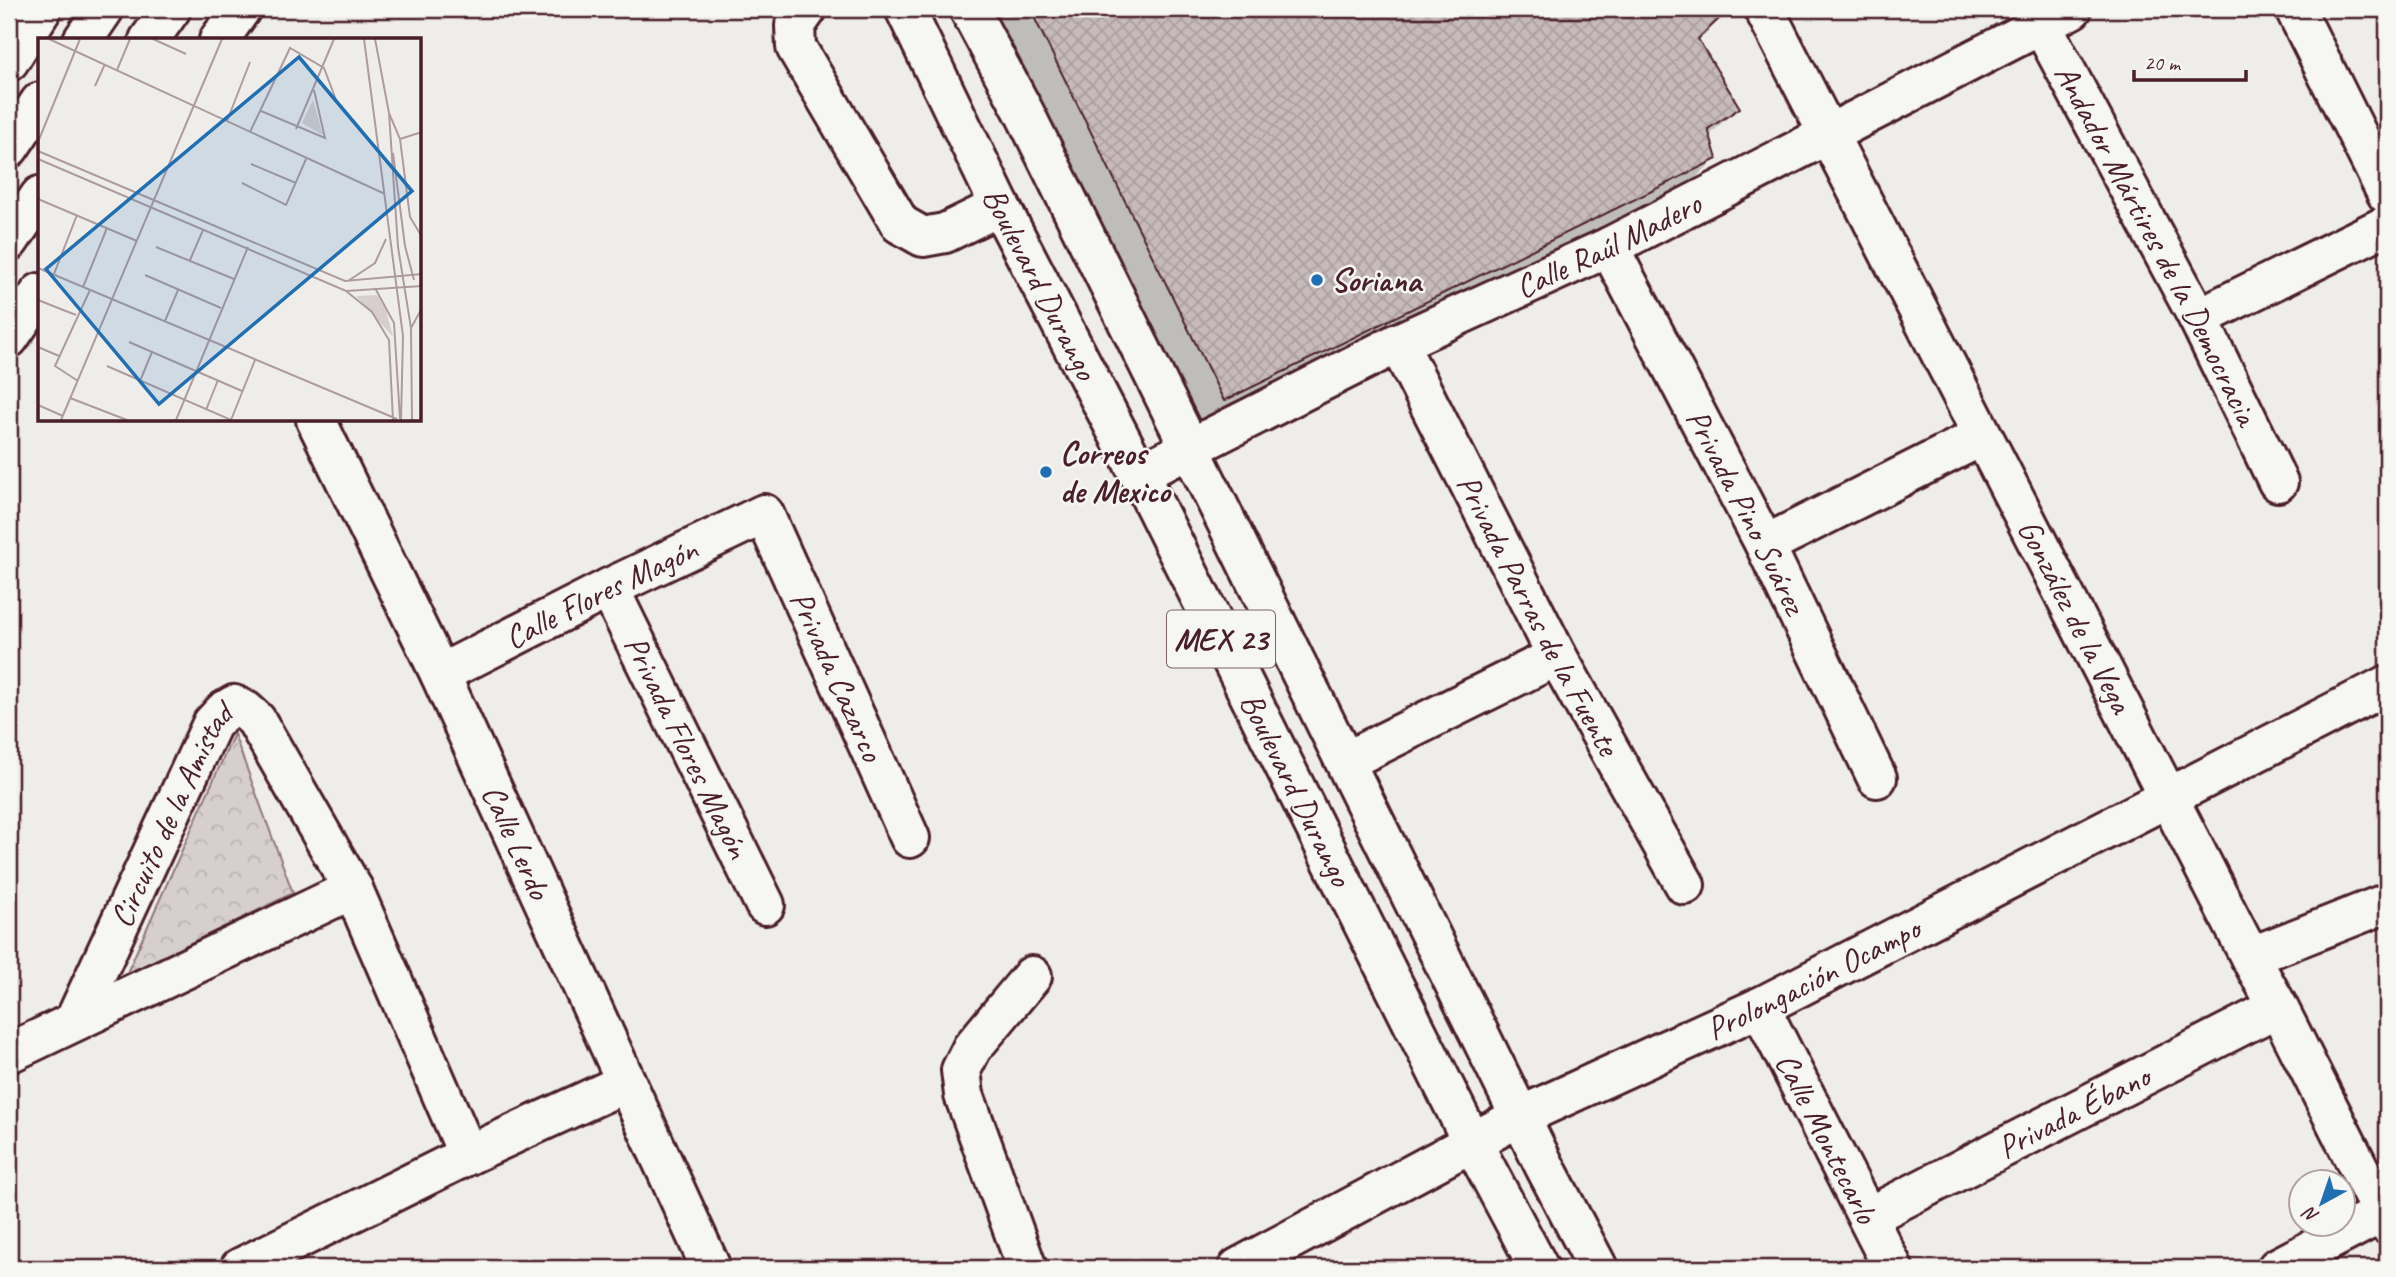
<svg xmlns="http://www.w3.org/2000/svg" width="2396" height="1277" viewBox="0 0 2396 1277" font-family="Caveat,sans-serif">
	<defs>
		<pattern id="park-crowns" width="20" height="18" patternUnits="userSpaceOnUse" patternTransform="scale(1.75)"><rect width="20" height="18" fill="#d7cfce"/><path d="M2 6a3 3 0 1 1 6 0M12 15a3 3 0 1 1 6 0" fill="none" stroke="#bab1b1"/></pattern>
		<pattern id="building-cross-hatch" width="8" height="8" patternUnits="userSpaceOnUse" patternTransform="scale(1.75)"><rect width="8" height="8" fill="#c6babb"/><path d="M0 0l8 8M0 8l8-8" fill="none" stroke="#ac9fa1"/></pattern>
	</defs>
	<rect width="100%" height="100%" fill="#efedea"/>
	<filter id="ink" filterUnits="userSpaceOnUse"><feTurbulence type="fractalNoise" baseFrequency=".0143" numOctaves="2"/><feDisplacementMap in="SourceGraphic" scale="14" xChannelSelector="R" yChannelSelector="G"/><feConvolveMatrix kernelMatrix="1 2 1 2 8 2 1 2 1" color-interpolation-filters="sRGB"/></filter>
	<g filter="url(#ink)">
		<path fill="url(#park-crowns)" stroke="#90777c" stroke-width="2" d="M234,734L293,893L126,975Z"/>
		<path fill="#0003" d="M985,9H1719L1722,14L1696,40L1737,107L1708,137L1715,159L1684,189L1194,430Z"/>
		<path fill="url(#building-cross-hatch)" stroke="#4a1f2b" stroke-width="2" d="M1030,9H1721L1724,14L1698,39L1740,108L1708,129L1717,159L1224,401Z"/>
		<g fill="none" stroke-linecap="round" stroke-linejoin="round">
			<g stroke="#4a1f2b" stroke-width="44">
				<g id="minor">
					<path d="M807,9L795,26L796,47L900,224L923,237L945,233L1000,206"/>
					<path id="s1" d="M1764,9L2250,957L2278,1007L2387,1224"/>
					<path id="s2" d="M2033,9L2198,318L2278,482"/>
					<path d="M2295,9L2387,194"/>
					<path id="s3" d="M1609,247L1765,545L1877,778"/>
					<path d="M2198,318L2387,225"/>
					<path id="s4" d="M1398,343L1557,656L1685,885"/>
					<path id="s5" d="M316,420L440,674L711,1268"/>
					<path id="s6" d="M1139,474L1398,343L1609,247L2072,9"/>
					<path d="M1765,545L1982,436"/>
					<path id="s7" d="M609,588L765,905"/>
					<path id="s8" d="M440,674L609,588L764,514L910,838"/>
					<path d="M1346,761L1557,656"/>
					<path d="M2250,957L2387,903"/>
					<path id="s9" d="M1760,1007L1893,1268"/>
					<path id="s10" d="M75,1020L212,724L224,711L234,705L246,711L256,720L353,889L468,1155"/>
					<path d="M9,1053L353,889"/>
					<path id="s11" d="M1868,1217L2278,1007"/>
					<path d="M240,1268L468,1155L625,1083"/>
					<path d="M1027,1268L964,1095L961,1070L972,1048L1032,976"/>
					<path id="s12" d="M1238,1268L1521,1116L1760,1007L2387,685"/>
					<path d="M2277,1268L2382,1213"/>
				</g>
			</g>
			<g stroke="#4a1f2b" stroke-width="44">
				<g id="major">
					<path id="s13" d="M905,9L1000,206L1139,474L1472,1142L1539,1268"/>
					<path d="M969,9L1024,112L1545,1167L1598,1268"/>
					<path d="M83,40L104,9"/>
					<path d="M149,40L171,9"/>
					<path d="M219,40L241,9"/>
					<path d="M9,61L42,9"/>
					<path d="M9,148L40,102"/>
					<path d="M9,241L40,196"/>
					<path d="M9,338L40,293"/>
				</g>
			</g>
			<use href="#minor" stroke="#f6f6f2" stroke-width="38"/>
			<use href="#major" stroke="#f6f6f2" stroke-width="38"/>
		</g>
	</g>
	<g fill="#1f6fb2" stroke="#f6f6f2" stroke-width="2.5">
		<circle cx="1317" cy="280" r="7"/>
		<circle cx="1046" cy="472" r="7"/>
	</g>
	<g text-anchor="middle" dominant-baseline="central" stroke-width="5" stroke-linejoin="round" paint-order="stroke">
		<rect fill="#f6f6f2" stroke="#7e6067" stroke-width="2" x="1167" y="610.5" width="108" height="57" rx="5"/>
		<g font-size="32" font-weight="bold" fill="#4a1f2b">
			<text x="1221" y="639">MEX 23</text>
		</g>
		<g font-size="33" fill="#4a1f2b" stroke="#f6f6f2">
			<text stroke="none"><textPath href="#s6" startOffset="522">Calle Raúl Madero</textPath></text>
			<text stroke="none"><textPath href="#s2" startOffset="266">Andador Mártires de la Democracia</textPath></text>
			<text stroke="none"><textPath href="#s13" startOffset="306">Boulevard Durango</textPath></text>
			<text stroke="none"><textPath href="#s3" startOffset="298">Privada Pino Suárez</textPath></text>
			<text stroke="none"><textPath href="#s8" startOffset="180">Calle Flores Magón</textPath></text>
			<text stroke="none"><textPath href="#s4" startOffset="306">Privada Parras de la Fuente</textPath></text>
			<text stroke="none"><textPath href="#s1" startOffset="682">González de la Vega</textPath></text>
			<text stroke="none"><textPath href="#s8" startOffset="539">Privada Cazarco</textPath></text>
			<text stroke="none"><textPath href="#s7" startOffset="177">Privada Flores Magón</textPath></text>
			<text stroke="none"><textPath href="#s13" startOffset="873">Boulevard Durango</textPath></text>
			<text stroke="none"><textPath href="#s10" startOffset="226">Circuito de la Amistad</textPath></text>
			<text stroke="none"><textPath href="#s5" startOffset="467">Calle Lerdo</textPath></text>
			<text stroke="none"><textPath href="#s12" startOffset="644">Prolongación Ocampo</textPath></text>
			<text stroke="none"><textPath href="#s11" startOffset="231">Privada Ébano</textPath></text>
			<text stroke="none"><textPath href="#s9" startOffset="147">Calle Montecarlo</textPath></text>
		</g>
		<g font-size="33" font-weight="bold" fill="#4a1f2b" stroke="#f6f6f2" text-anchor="start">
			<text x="1331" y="280">Soriana</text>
			<text x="1060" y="453">Correos<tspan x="1060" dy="38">de Mexico</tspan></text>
		</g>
	</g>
	<g transform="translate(38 38)">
		<rect width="383" height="383" fill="#efedea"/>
		<path d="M339,257L348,272L355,299L318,258Z" fill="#d7cfce"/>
		<path d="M275,62L285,97L264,85Z" fill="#d7cfce"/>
		<path fill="none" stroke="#ad9b9e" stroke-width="2" d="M11,1L347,156M115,1L148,16M326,1L365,298L363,382M337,1L351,75L360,209L373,290L374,382M79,32L92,1M57,48L67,26M223,73L287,100L276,52M351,75L362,101L372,179L384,199M189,83L212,24M258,91L296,1M212,94L252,10L286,30L298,62M362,101L384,94M0,104L42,1M0,113L307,243L384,236M355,115L367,208L376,242M0,121L308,253L384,248M213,126L258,145M204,145L248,167L268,121M0,161L99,203M118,209L196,241M152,222L165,192M0,230L359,381M16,236L39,177M107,237L183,270M310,243L337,225L348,201M45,249L69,190M337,250L356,285L362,381M308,253L334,274L351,302L355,382M0,262L38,277M127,283L140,252M373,290L384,270M91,304L204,353M0,309L21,318M69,328L193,382L217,322M40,343L17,328L52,252M102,343L114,314M32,360L89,382M0,367L25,378M168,372L180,342M23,382L184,1M138,382L210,209"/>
		<path fill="#1f6fb2" fill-opacity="0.15" stroke="#1f6fb2" stroke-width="3.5" d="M261,19L374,153L121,366L8,231Z"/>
		<rect width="383" height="383" fill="none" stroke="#4a1f2b" stroke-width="3.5"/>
	</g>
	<rect width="2396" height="1277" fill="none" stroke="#f6f6f2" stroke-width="35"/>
	<rect x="18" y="18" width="2361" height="1242" fill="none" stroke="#4a1f2b" stroke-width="2.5" filter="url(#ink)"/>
	<g transform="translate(2322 1203) rotate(220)"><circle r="33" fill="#f6f6f2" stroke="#b1a0a2" stroke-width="2"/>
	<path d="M0-5L12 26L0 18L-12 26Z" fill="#1f6fb2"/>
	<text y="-10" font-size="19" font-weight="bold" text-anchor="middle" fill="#4a1f2b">N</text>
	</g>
	<path d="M2134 70v10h112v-10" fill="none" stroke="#4a1f2b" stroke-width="3.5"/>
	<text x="2144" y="70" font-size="21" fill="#4a1f2b" stroke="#f6f6f2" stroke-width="5" paint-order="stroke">20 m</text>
</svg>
